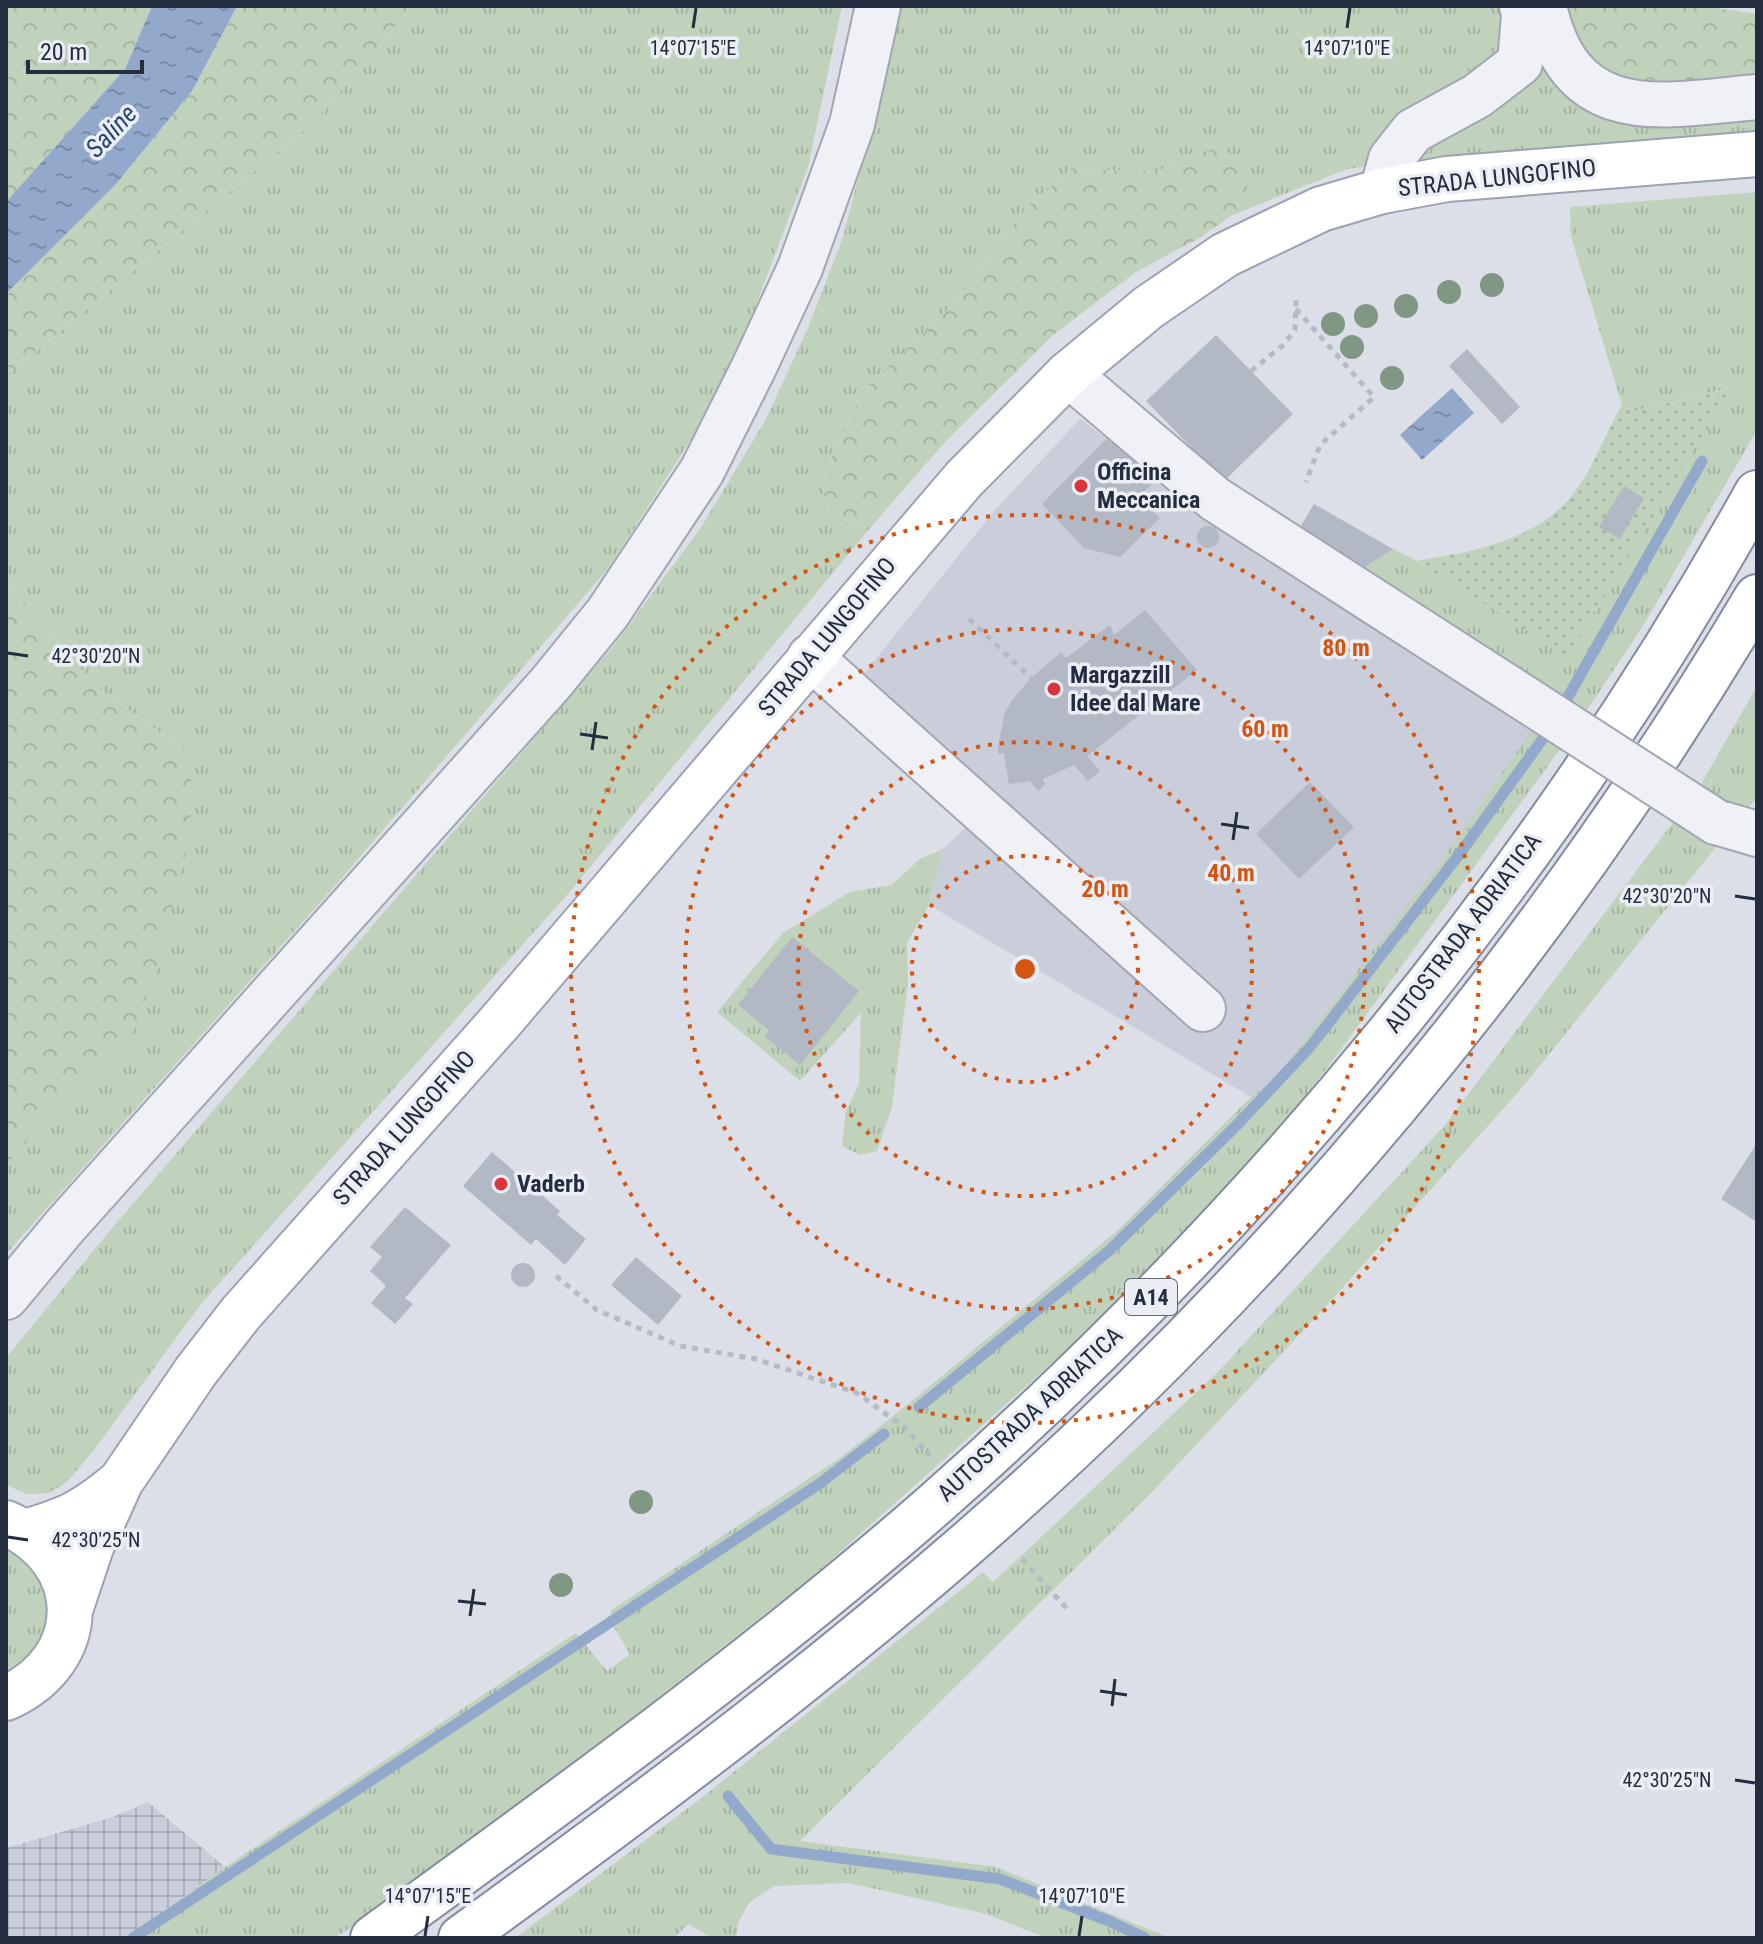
<svg xmlns="http://www.w3.org/2000/svg" width="1763" height="1944" viewBox="0 0 1763 1944" font-family="'Roboto Condensed',sans-serif">
	<defs>
		<pattern id="industrial-grid" width="8" height="8" patternUnits="userSpaceOnUse" patternTransform="scale(2)"><rect width="8" height="8" fill="#caceda"/><path d="M0 4h8M4 0v8" fill="none" stroke="#adb1bc"/></pattern>
		<pattern id="grass-tufts" width="24" height="20" patternUnits="userSpaceOnUse" patternTransform="scale(2)"><rect width="24" height="20" fill="#c0d2bc"/><path d="M3 7l-1-3M5 7V3M7 7l1-3M15 17l-1-3M17 17v-4M19 17l1-3" fill="none" stroke="#a5b4a3"/></pattern>
		<pattern id="forest-crowns" width="20" height="18" patternUnits="userSpaceOnUse" patternTransform="scale(2)"><rect width="20" height="18" fill="#c0d2bc"/><path d="M2 6a3 3 0 1 1 6 0M12 15a3 3 0 1 1 6 0" fill="none" stroke="#a5b4a3"/></pattern>
		<pattern id="park-dots" width="8" height="8" patternUnits="userSpaceOnUse" patternTransform="scale(2)"><rect width="8" height="8" fill="#c0d2bc"/><path d="M2 2h.1M6 6h.1" fill="none" stroke="#a5b4a3" stroke-width="1.8" stroke-linecap="round"/></pattern>
		<pattern id="water-ripples" width="26" height="14" patternUnits="userSpaceOnUse" patternTransform="scale(2)"><rect width="26" height="14" fill="#93a9cc"/><path d="M2 4q2-2 4 0t4 0M15 11q2-2 4 0t4 0" fill="none" stroke="#788aa7"/></pattern>
	</defs>
	<rect width="100%" height="100%" fill="#dcdfe8"/>
	<path fill="#caceda" d="M1080,419L1159,477L1536,723L1444,857L1341,996L1276,1077L1251,1097L929,905L943,849L974,820L839,705L995,510Z"/>
	<path fill="url(#industrial-grid)" d="M148,1802L225,1867L127,1938H6V1848L113,1817Z"/>
	<path fill="url(#grass-tufts)" d="M413,6H842L808,167L726,384L611,565L341,879L6,1254V1165L33,1134L191,755L96,686L6,582V376L311,125Z
		M897,6H1558L1757,89V133L1683,142L1450,156L1347,169L1233,215L1246,196L1184,159L1157,172L1072,169L1027,207L952,306L863,391L835,449L822,484L828,512L845,527L870,528L567,895L201,1304L94,1450L67,1482L49,1493L26,1494L6,1484V1358L112,1228L615,644L700,529L765,421L808,328L842,240L891,53Z
		M1757,192V430L1643,626L1581,719L1356,573L1393,549L1417,561L1567,655L1730,388L1636,411L1622,405L1571,236L1570,207Z
		M1757,686V797L1739,820L1696,793Z
		M1536,723L1566,741L1328,1067L1255,1159L1097,1323L812,1577L580,1759L351,1928L333,1938H127L225,1867L576,1633L607,1671L630,1654L614,1627L610,1611L844,1455L908,1404L1117,1231L1251,1097L1276,1077L1444,857Z
		M1680,813L1720,842L1521,1089L1317,1316L1151,1493L800,1841L996,1867L1170,1938H1047L986,1914L849,1883L774,1886L749,1903L738,1923L736,1938H711L689,1924L673,1938H515L704,1796L983,1572L993,1582L1219,1371L1445,1125Z
		M943,849L929,905L907,943L908,984L892,1106L877,1151L860,1155L842,1146L846,1111L859,1084L861,1013L800,1081L717,1012L783,933L850,892L891,885L920,859Z
		M6,1545L45,1580L53,1630L6,1686Z"/>
	<path fill="url(#forest-crowns)" d="M6,6H152L125,69L6,202Z
		M237,6H413L311,125L6,376V294L116,184L192,91Z
		M1558,6H1702L1757,14V89L1623,85L1585,59Z
		M1219,147L1251,167L1246,196L1233,215L1201,237L1136,272L1053,335L945,442L870,528L845,527L828,512L822,484L835,449L863,391L952,306L1027,207L1072,169L1157,172L1184,159Z
		M6,582L96,686L191,755V833L154,978L124,1052L33,1134L6,1165Z"/>
	<path fill="url(#park-dots)" d="M1732,388L1567,656L1417,561C1471,552 1532,542 1570,498C1593,471 1604,435 1622,405L1636,411Z"/>
	<path fill="url(#water-ripples)" d="M152,6H237L192,91L116,184L6,294V202L125,69Z
		M1452,388L1474,413L1422,460L1400,435Z"/>
	<g fill="none" stroke-linecap="round" stroke-linejoin="round">
		<path stroke="#93a9cc" stroke-width="11" d="M1560,711L1702,461
			M919,1407L1110,1250L1237,1125L1310,1047L1461,852L1552,726
			M728,1796L771,1849L1000,1879L1109,1921L1145,1938
			M133,1938L819,1484L884,1434"/>
	</g>
	<path fill="#b3b8c5" d="M1216,335L1293,414L1224,481L1146,401Z
		M1467,349L1520,407L1502,424L1449,366Z
		M1106,439L1159,477L1139,497L1160,518L1120,557L1084,548L1042,504Z
		M1624,486L1644,498L1620,539L1599,527Z
		M1314,504L1393,549L1356,573L1296,534Z
		M1197 537a11 11 0 1 1 22 0a11 11 0 1 1-22 0Z
		M1145,610L1197,670L1087,756L1100,771L1088,781L1074,765L1043,779L1045,784L1038,791L1030,781L1009,784L1004,753L998,754V746L1005,712L1013,699L1031,678L1061,652L1066,658L1110,625L1114,635Z
		M1310,782L1354,827L1299,879L1256,834Z
		M792,937L859,991L800,1065L764,1036L769,1030L738,1005Z
		M1757,1143V1222L1721,1199Z
		M492,1152L560,1211L557,1215L586,1239L565,1265L536,1239L531,1245L463,1186Z
		M405,1207L451,1245L405,1298L413,1304L395,1324L371,1303L386,1286L370,1271L382,1257L370,1247Z
		M636,1257L682,1296L658,1325L611,1285Z
		M511 1275a12 12 0 1 1 24 0a12 12 0 1 1-24 0Z"/>
	<g fill="none" stroke-linecap="round" stroke-linejoin="round">
		<g stroke="#a1a6b2" stroke-width="48">
			<path id="minor" d="M1544,6C1571,128 1660,106 1757,97
				M1382,191L1391,159L1413,131L1477,96L1520,63L1524,15L1522,6
				M1068,374L1215,499L1524,698
				M810,657L1203,1009
				M1716,822L1757,834
				M6,1297L65,1226L550,684L607,614L702,471L755,365L800,268L852,124L878,6"/>
		</g>
		<g stroke="#9aa2b4" stroke-width="48">
			<path id="major" d="M6,1523C91,1561 91,1660 6,1698
				M25,1532C69,1519 84,1512 119,1483
				M70,1610L91,1547L121,1481L196,1371L241,1313L500,1022L964,479L1068,374L1149,307L1225,255L1321,209L1382,191L1447,179L1757,154"/>
		</g>
		<g stroke="#828ba0" stroke-width="48">
			<path id="highway" d="M373,1938C564,1799 757,1660 935,1504C1261,1216 1545,874 1757,493
				M461,1938C629,1816 796,1692 953,1556C1269,1284 1545,954 1757,597"/>
		</g>
		<path stroke="#b6bac3" stroke-width="5" stroke-dasharray="6 6" stroke-linecap="butt" d="M1296,309L1374,397L1320,445L1306,482
			M1251,371L1282,346L1295,330L1296,299
			M969,619L1031,678
			M556,1276L597,1310L680,1346L756,1359L857,1393L904,1427L930,1456
			M1022,1559L1069,1611"/>
		<use href="#minor" stroke="#eff1f6" stroke-width="44"/>
		<use href="#major" stroke="#fff" stroke-width="44"/>
		<use href="#highway" stroke="#fff" stroke-width="44"/>
		<g stroke="#a1a6b2" stroke-width="48" stroke-linecap="butt">
			<path id="minor-bridge" d="M1524,698L1716,822"/>
		</g>
		<use href="#minor-bridge" stroke="#eff1f6" stroke-width="44"/>
	</g>
	<g fill="#809783">
		<circle cx="1492" cy="285" r="12"/>
		<circle cx="1449" cy="292" r="12"/>
		<circle cx="1406" cy="306" r="12"/>
		<circle cx="1366" cy="316" r="12"/>
		<circle cx="1333" cy="324" r="12"/>
		<circle cx="1352" cy="347" r="12"/>
		<circle cx="1392" cy="378" r="12"/>
		<circle cx="641" cy="1502" r="12"/>
		<circle cx="561" cy="1585" r="12"/>
	</g>
	<path fill="none" stroke="#242c3f" stroke-width="3" d="M693,28L696,8M1347,28L1350,8M8,653L28,656M580,734L608,738M592,750L596,722M1221,824L1249,828M1233,840L1237,812M1735,896L1755,899M8,1537L28,1540M458,1601L486,1604M470,1616L474,1589M1100,1691L1127,1695M1112,1706L1115,1679M1735,1780L1755,1783M425,1936L428,1916M1079,1936L1082,1916"/>
	<g fill="none" stroke="#d45411" stroke-width="4" stroke-dasharray="4 8">
		<circle cx="1025" cy="969" r="113"/>
		<circle cx="1025" cy="969" r="227"/>
		<circle cx="1025" cy="969" r="340"/>
		<circle cx="1025" cy="969" r="454"/>
	</g>
	<g fill="#da343d" stroke="#ebeff5" stroke-width="3">
		<circle cx="1081" cy="486" r="8"/>
		<circle cx="1054" cy="689" r="8"/>
		<circle cx="501" cy="1184" r="8"/>
	</g>
	<g text-anchor="middle" dominant-baseline="central" stroke-width="7" stroke-linejoin="round" paint-order="stroke">
		<rect fill="#ebeff5" stroke="#606676" stroke-width="2" x="1125" y="1279" width="52" height="36" rx="6"/>
		<g font-size="22" font-weight="bold" fill="#242c3f">
			<text x="1151" y="1297">A14</text>
		</g>
		<g font-size="24" fill="#242c3f" stroke="#ebeff5">
			<text transform="translate(1497 178) rotate(-6)">STRADA LUNGOFINO</text>
			<text transform="translate(827 637) rotate(-50)">STRADA LUNGOFINO</text>
			<text transform="translate(1463 933) rotate(-53)">AUTOSTRADA ADRIATICA</text>
			<text transform="translate(404 1128) rotate(-48)">STRADA LUNGOFINO</text>
			<text transform="translate(1030 1414) rotate(-43)">AUTOSTRADA ADRIATICA</text>
		</g>
		<g font-size="24" font-weight="bold" fill="#242c3f" stroke="#ebeff5" text-anchor="start">
			<text x="1097" y="472">Officina<tspan x="1097" dy="28">Meccanica</tspan></text>
			<text x="1070" y="675">Margazzill<tspan x="1070" dy="28">Idee dal Mare</tspan></text>
			<text x="517" y="1184">Vaderb</text>
		</g>
		<g font-size="26" font-style="italic" fill="#2b4577" stroke="#ebeff5">
			<text transform="translate(111 131) rotate(-47)">Saline</text>
		</g>
	</g>
	<g font-size="20" text-anchor="middle" fill="#242c3f" stroke="#ebeff5" stroke-width="7" stroke-linejoin="round" paint-order="stroke">
		<text x="693" y="55">14°07'15"E</text>
		<text x="1347" y="55">14°07'10"E</text>
		<text x="96" y="663">42°30'20"N</text>
		<text x="1667" y="903">42°30'20"N</text>
		<text x="96" y="1547">42°30'25"N</text>
		<text x="1667" y="1787">42°30'25"N</text>
		<text x="428" y="1903">14°07'15"E</text>
		<text x="1082" y="1903">14°07'10"E</text>
	</g>
	<circle cx="1025" cy="969" r="12" fill="#d45411" stroke="#ebeff5" stroke-width="4"/>
	<g font-size="24" text-anchor="middle" font-weight="bold" fill="#d45411" stroke="#ebeff5" stroke-width="7" stroke-linejoin="round" paint-order="stroke">
		<text x="1346" y="656">80 m</text>
		<text x="1265" y="737">60 m</text>
		<text x="1231" y="881">40 m</text>
		<text x="1105" y="897">20 m</text>
	</g>
	<rect width="1763" height="1944" fill="none" stroke="#242c3f" stroke-width="16"/>
	<path d="M28 60v12h114v-12" fill="none" stroke="#242c3f" stroke-width="4"/>
	<text x="40" y="60" font-size="24" fill="#242c3f" stroke="#ebeff5" stroke-width="6" paint-order="stroke">20 m</text>
</svg>
